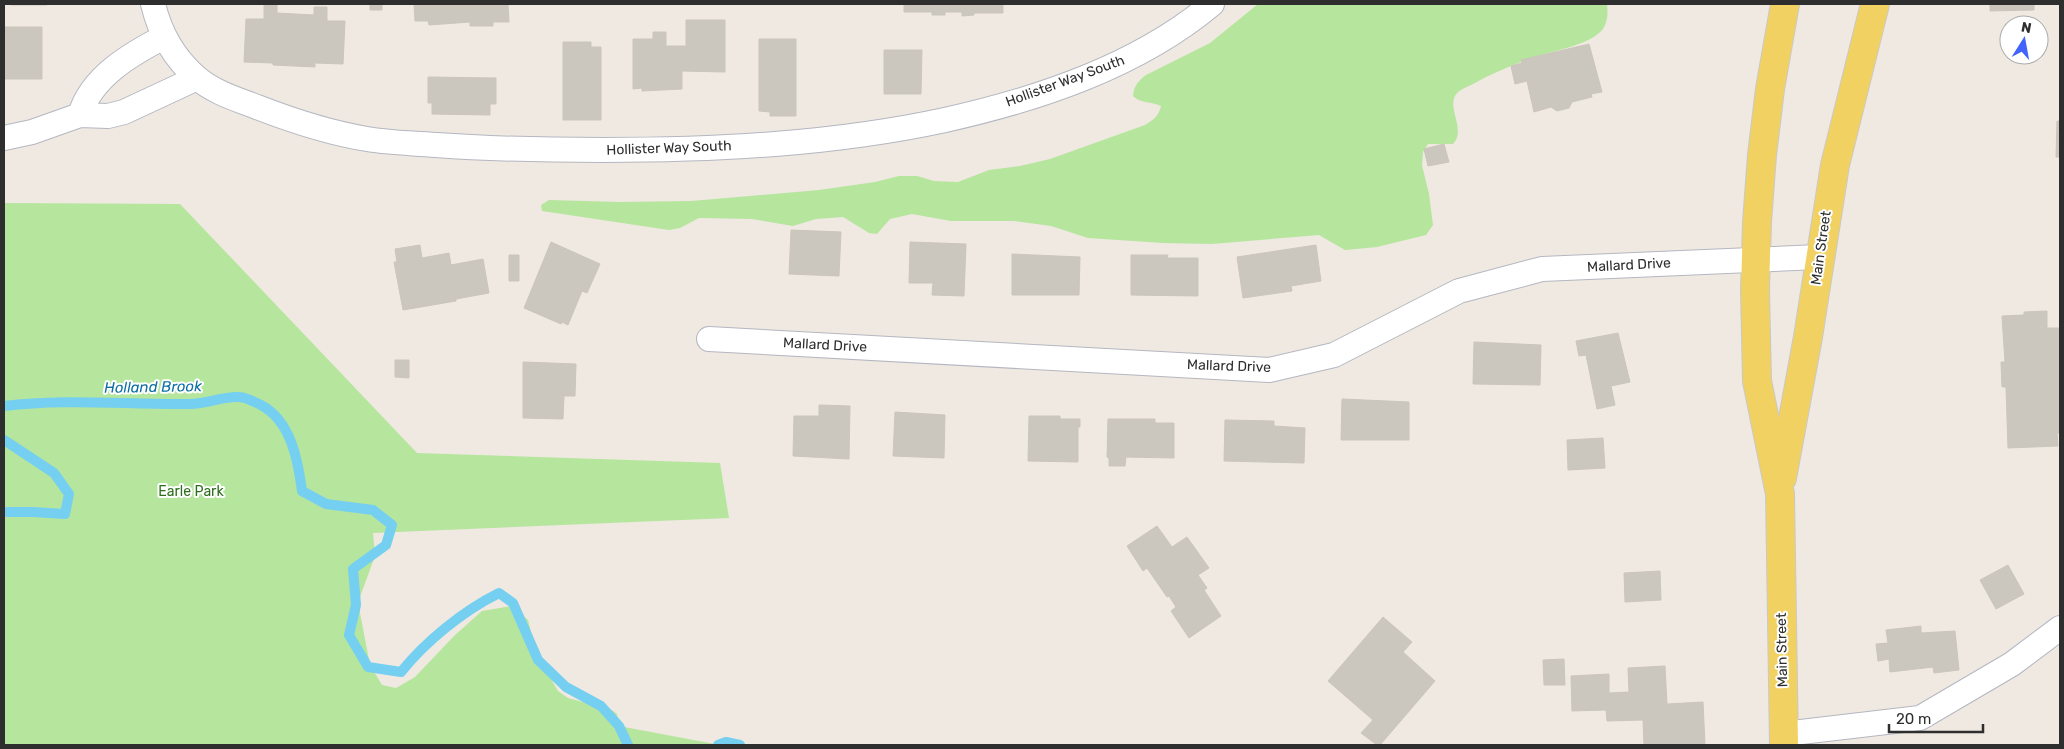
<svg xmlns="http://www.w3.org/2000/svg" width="2064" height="749" viewBox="0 0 2064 749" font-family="Rubik,sans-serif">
	<rect width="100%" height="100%" fill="#efe9e1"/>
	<path fill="#b6e59e" d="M1258,4H1607C1608,13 1608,21 1603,29C1590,46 1549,51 1529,59C1510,66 1491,74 1473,84C1469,86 1461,89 1457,93C1445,107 1467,129 1453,144H1428L1423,152L1422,165L1429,194L1433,225L1426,235L1377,247L1345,250L1319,235L1212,244L1163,243L1088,238L1051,226L1014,221H951L912,214L890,219L877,234L869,233L843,217L816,219L793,226L752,219L699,218L680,228L669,230L542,211L541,205L549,200L620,202L691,201L819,190L875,182L899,176H917L934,181L958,182L989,170L1020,166L1050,159L1145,125C1153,120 1159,116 1161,106C1151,101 1141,104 1133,96C1134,86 1138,81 1146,75L1210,43Z
		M4,203L180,204L417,453L720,463L729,518L373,533L375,556L360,597V613L370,665L382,685L396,688L415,677L454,636L482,611L512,606L528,620L537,655L558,691L568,698L612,710L617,714L619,726L720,745H4Z"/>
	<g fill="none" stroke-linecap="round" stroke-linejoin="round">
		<path stroke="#75cff0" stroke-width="10" d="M4,406C66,398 128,405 190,404C207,404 223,396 239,397C245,397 255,402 261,405C291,421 298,460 302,491L326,504L373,510L392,525L386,545L353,569L356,605L349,635L368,667L401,672C426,641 463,611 499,593L513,603L538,660L566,687L601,706L619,726L628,745
			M4,440L54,473L69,494L65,514L33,512H4
			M718,745L726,742L740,745"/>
	</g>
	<path fill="#cbc7bf" stroke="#cbc5ba" d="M11,4H47V5H11Z
		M348,4H382V10H370V4Z
		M414,4H508L509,22H493V26H470V22L429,25L428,21H415Z
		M904,4H1003V13H974V15L962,16V12H945V15H932V12H904Z
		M1990,4H2034V10L1990,11Z
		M264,5H277V13L314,15V7H327V21H345L343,64L315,63V67L273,65V63L244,62L246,19H264Z
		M686,20H725V72L682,71V89L642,91V88L633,89V39H653V32H666V46H686Z
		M4,27H42V79H4Z
		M759,39H796V116H770V112L759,111Z
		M563,42H591V47H601V120H563Z
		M1589,44L1602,92L1591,94L1592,97L1572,102L1569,108L1557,111L1551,107L1534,112L1527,81L1515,84L1511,66L1522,63L1521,60Z
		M884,50H922L921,94H884Z
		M428,77L496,78V104H490V115L432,114V103H428Z
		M2057,121H2060V157H2056Z
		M1444,144L1449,162L1428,166L1424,149Z
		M791,230L841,232L839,276L789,274Z
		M551,242L600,264L587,293L582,291L568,325L562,322L561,324L524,308Z
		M910,242L966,244L964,296L932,295L933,283H909Z
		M420,245L422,258L449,253L451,265L483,259L489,293L456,299V301L403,310L394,262H397L395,249Z
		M1316,245L1321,281L1291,286L1292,291L1243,298L1237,257Z
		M1012,254L1080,257L1079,295H1012Z
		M509,255H519V281H509Z
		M1131,255H1168L1167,258H1198V296L1131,295Z
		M2047,311V328H2060V433H2057L2058,446L2008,448L2006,387H2002L2001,362H2005L2002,316L2024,315V312Z
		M1618,333L1630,382L1611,386L1615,405L1597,409L1586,355L1579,356L1576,341Z
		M1474,342L1541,345L1540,385L1473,384Z
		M395,360H409V378L395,377Z
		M523,362L576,364L575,396H564L563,419L523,418Z
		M1342,399L1409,402V440H1341Z
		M819,405L850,406L849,459L793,456L794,416H819Z
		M895,412L945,415L944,458L893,456Z
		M1029,416H1060V419H1080V427H1078V462L1028,461Z
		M1108,419H1155V423H1174V458L1126,457L1125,466H1109V458L1107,457Z
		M1225,420L1274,421V426L1305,428L1304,463L1224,461Z
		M1603,438L1605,468L1568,470L1567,440Z
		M1157,526L1172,547L1187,537L1209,568L1198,575L1207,588L1204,590L1221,616L1189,638L1171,611L1176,607L1169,596L1167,597L1147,568L1143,571L1127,546Z
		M2008,565L2024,594L1996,609L1980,580Z
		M1660,571L1661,600L1625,602L1624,573Z
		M1383,617L1412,642L1403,652L1435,681L1380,745H1377L1361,733L1373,720L1328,681Z
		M1921,626V633L1955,631L1959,670L1934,673L1933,667L1890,672L1889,659L1878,661L1876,644L1888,643L1886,630Z
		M1564,659L1565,685H1544L1543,660Z
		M1665,666L1667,704L1703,702L1705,745H1644L1643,720L1607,721L1606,710L1572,711L1571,676L1609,674V693L1629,692L1628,668Z"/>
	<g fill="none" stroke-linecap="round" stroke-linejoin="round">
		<g stroke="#b4b7c1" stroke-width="26">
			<path id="minor" d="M153,4C160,33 173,57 196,77C213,92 236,99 257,107C293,121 330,133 367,139C390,143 413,143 436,145C492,149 547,150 603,150C717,150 834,144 945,120C1039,99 1138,66 1212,4
				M80,115C91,77 131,54 164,37
				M4,138L32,132L80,115L108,116L124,112L197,78
				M709,339L1269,370L1334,355L1459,291L1542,269L1819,257
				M1784,734L1920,718L2012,664L2060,628"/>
		</g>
		<g stroke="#c9c9c9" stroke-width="30">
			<path id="primary" d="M1782,478L1808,337L1835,165L1875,4
				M1784,745L1780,494L1757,381L1755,290L1757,222L1762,155L1770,89L1785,4"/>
		</g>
		<use href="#minor" stroke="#fff" stroke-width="24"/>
		<use href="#primary" stroke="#f2d163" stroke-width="28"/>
	</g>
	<g text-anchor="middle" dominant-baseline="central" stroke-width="4" stroke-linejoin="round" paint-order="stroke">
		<g font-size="14" fill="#2e2e2e" stroke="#fff">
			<text transform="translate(1065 81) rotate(-20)">Hollister Way South</text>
			<text transform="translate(669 148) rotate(-2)">Hollister Way South</text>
			<text transform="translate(1821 248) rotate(-82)">Main Street</text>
			<text transform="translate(1629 265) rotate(-3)">Mallard Drive</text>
			<text transform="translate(825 345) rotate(3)">Mallard Drive</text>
			<text transform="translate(1229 366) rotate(2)">Mallard Drive</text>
			<text transform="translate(1782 650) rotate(-91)">Main Street</text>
		</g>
		<g font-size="14" fill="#2c6e1b" stroke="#fff">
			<text x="191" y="491">Earle Park</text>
		</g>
		<g font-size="15" font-style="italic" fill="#0d6fa3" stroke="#fff">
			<text transform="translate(153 387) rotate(-1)">Holland Brook</text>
		</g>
	</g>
	<rect width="2064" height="749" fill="none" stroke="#2e2e2e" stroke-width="10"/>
	<g transform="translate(2024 40) rotate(11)"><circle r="24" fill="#ffffff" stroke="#ababab"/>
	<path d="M0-4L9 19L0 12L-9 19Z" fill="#4264fb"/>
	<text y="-8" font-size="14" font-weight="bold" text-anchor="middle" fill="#2e2e2e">N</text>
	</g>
	<path d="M1889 724v8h94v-8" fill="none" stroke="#2e2e2e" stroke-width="2.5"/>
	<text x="1896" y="724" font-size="15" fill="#2e2e2e" stroke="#ffffff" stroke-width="4" paint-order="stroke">20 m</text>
</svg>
